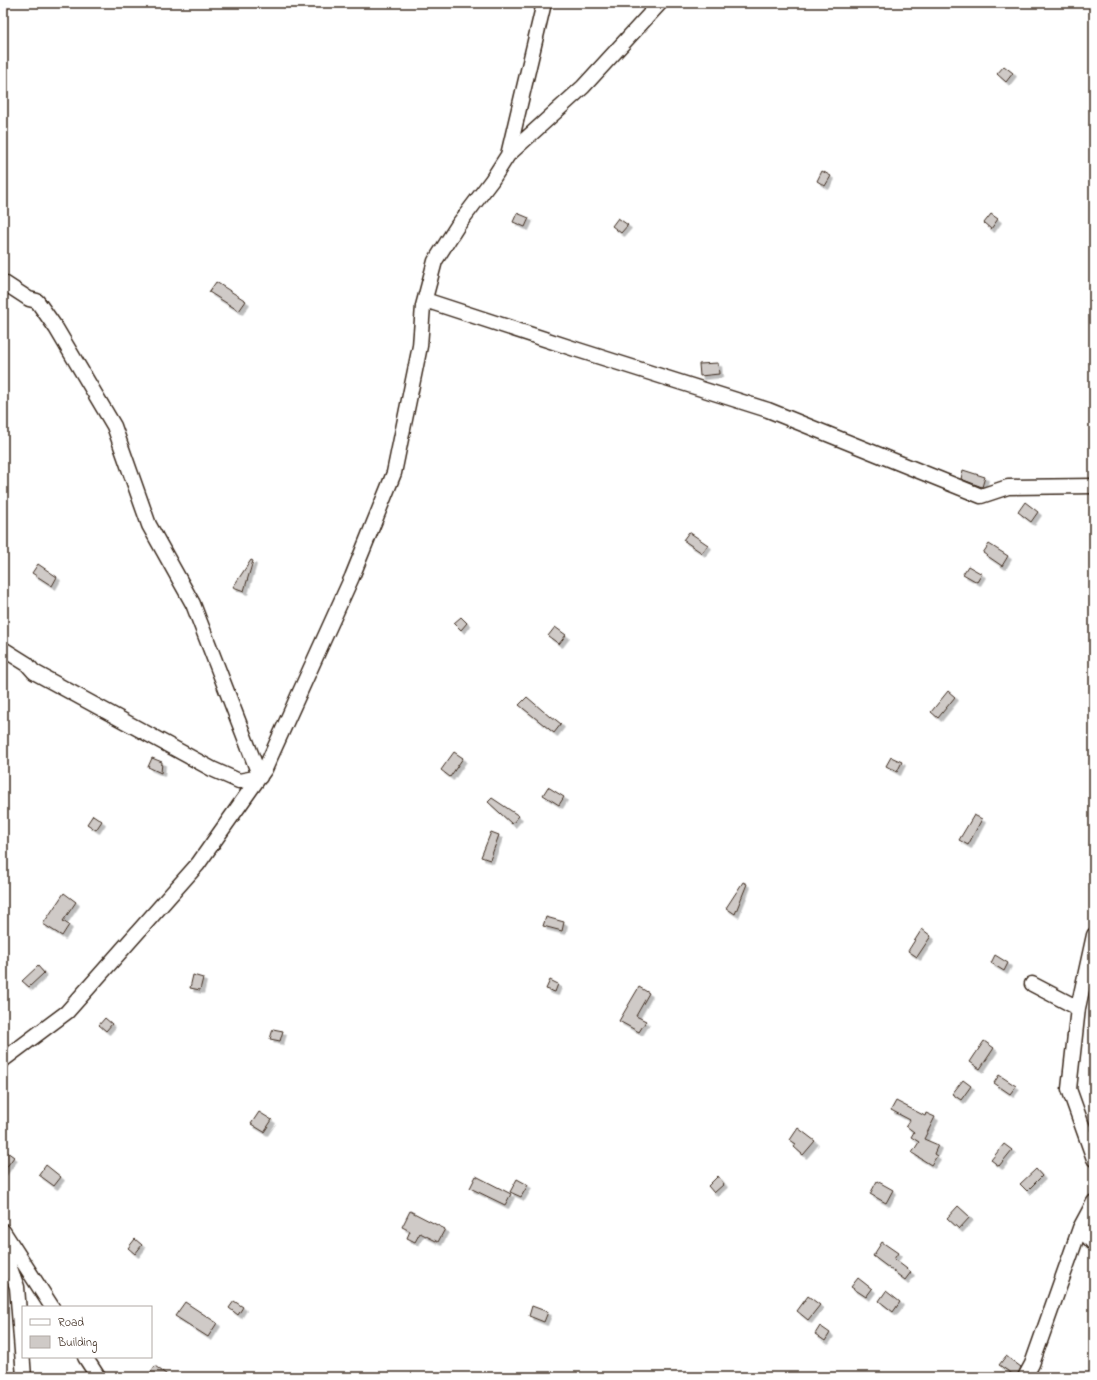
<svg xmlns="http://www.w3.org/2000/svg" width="1097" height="1380" viewBox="0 0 1097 1380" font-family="'Indie Flower',sans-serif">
	<defs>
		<filter id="shadow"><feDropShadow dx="3.5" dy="3.5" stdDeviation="0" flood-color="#0004"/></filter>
	</defs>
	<rect width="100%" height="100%" fill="#fff"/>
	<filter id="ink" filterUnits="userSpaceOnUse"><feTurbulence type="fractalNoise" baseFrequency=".025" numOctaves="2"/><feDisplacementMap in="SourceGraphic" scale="8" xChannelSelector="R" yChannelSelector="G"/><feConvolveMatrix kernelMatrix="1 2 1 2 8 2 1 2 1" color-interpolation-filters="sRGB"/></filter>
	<g filter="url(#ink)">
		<path fill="#cfcac7" stroke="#3b2a1e" filter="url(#shadow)" d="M1004,66L1013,73L1006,82L997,74Z
			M822,171L831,176L825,186L817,181Z
			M517,213L529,218L525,227L513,222Z
			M991,214L998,219L991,229L984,223Z
			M618,218L628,225L621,233L612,226Z
			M216,282L246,301L239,311L209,292Z
			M718,363L719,374L700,376L699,364Z
			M963,470L985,477L982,487L961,479Z
			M1025,502L1038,512L1031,522L1018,512Z
			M689,532L708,545L702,553L683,540Z
			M989,544L1008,556L1002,566L983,553Z
			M251,560L253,561L244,591L233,587Z
			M38,564L57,577L52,586L32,573Z
			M968,566L982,574L977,582L963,574Z
			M461,617L467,623L461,630L454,623Z
			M555,627L566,635L559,644L548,636Z
			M948,691L955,697L938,718L931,712Z
			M527,697L550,717L551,716L561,724L554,733L519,705Z
			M454,752L463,758L450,777L441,770Z
			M891,757L902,762L897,772L886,766Z
			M152,758L162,762L161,773L148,767Z
			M548,787L564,797L559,805L543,795Z
			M492,798L519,816L512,824L488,802Z
			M93,815L102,821L96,830L87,824Z
			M974,815L982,819L968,845L959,840Z
			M491,832L499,835L490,860L481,857Z
			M743,882L747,884L735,914L726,908Z
			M64,893L76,902L63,921L69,925L62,936L43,924Z
			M546,917L564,922L562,931L543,926Z
			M922,929L931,936L917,957L908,951Z
			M995,955L1008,963L1004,971L991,963Z
			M38,966L44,973L29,987L22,981Z
			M193,975L203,978L200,990L190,988Z
			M550,980L558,984L555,992L546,989Z
			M639,987L649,993L636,1016L646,1021L639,1032L619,1021Z
			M105,1018L112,1024L106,1031L99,1025Z
			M273,1029L283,1031L280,1041L270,1039Z
			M984,1041L994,1048L980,1069L970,1062Z
			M999,1075L1016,1086L1010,1094L994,1083Z
			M963,1080L971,1086L961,1100L952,1094Z
			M896,1101L925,1116L926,1113L935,1117L924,1139L938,1145L934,1154L937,1156L931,1165L912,1153L919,1142L911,1137L914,1132L906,1126L910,1120L891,1110Z
			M259,1112L272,1120L264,1132L251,1124Z
			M798,1128L815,1141L803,1155L794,1147L796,1144L790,1140Z
			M1004,1144L1012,1150L999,1166L991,1160Z
			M3,1149L14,1157L3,1172Z
			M46,1165L61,1177L54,1186L39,1175Z
			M1036,1169L1042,1176L1027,1191L1020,1184Z
			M476,1176L511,1194L505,1205L470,1188Z
			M718,1176L724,1184L714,1193L708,1186Z
			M517,1179L528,1185L521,1197L510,1192Z
			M877,1181L893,1190L886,1203L870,1194Z
			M958,1206L970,1217L959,1229L947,1218Z
			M410,1211L445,1229L438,1242L420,1233L415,1242L407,1238L410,1231L402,1227Z
			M135,1239L142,1245L135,1254L128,1248Z
			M882,1242L898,1253L894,1259L911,1272L905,1280L873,1256Z
			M858,1278L872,1289L866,1297L851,1287Z
			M886,1291L900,1302L893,1312L879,1301Z
			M808,1296L820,1305L808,1320L797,1311Z
			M234,1301L243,1307L238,1315L229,1308Z
			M185,1302L217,1323L208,1337L175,1316Z
			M532,1306L548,1312L544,1322L529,1316Z
			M820,1326L830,1333L825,1341L815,1334Z
			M1006,1356L1021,1367L1017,1377L999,1365Z
			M155,1366L170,1377H147Z"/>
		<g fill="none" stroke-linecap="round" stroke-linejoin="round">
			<g stroke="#3b2a1e" stroke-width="17">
				<path id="street" d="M508,155L583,87L660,3
					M3,282L29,299L37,301L56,328L114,426L149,525L193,604L260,777L239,781L212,769L34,672L27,664L3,649
					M425,300L578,350L768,410L981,496L1008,487L1094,486
					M1094,935L1078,1008L1069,1089L1094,1159
					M1032,984L1078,1008
					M3,1060L67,1012L198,864L265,769L352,577L394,473L420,346L423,306L435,261L458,225L492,180L508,155L544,3
					M1080,1228L1094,1244
					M3,1231L52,1307
					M3,1249L17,1287L24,1377
					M85,1357L98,1377
					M1025,1377L1032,1364L1080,1228L1094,1202"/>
			</g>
			<use href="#street" stroke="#fff" stroke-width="14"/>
		</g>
	</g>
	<rect width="1097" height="1380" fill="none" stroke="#fff" stroke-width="16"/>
	<rect x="8" y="8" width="1081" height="1364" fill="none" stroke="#3b2a1e" stroke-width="1.5" filter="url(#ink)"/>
	<rect x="22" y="1306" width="130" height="52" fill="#ffffff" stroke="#b1aaa5"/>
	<rect x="30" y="1319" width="20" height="6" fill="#ffffff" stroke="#b1aaa5"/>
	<text x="58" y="1326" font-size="12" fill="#3b2a1e">Road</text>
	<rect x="30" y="1336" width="20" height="12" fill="#cfcac7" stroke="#b1aaa5"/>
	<text x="58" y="1346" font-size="12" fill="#3b2a1e">Building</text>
</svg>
